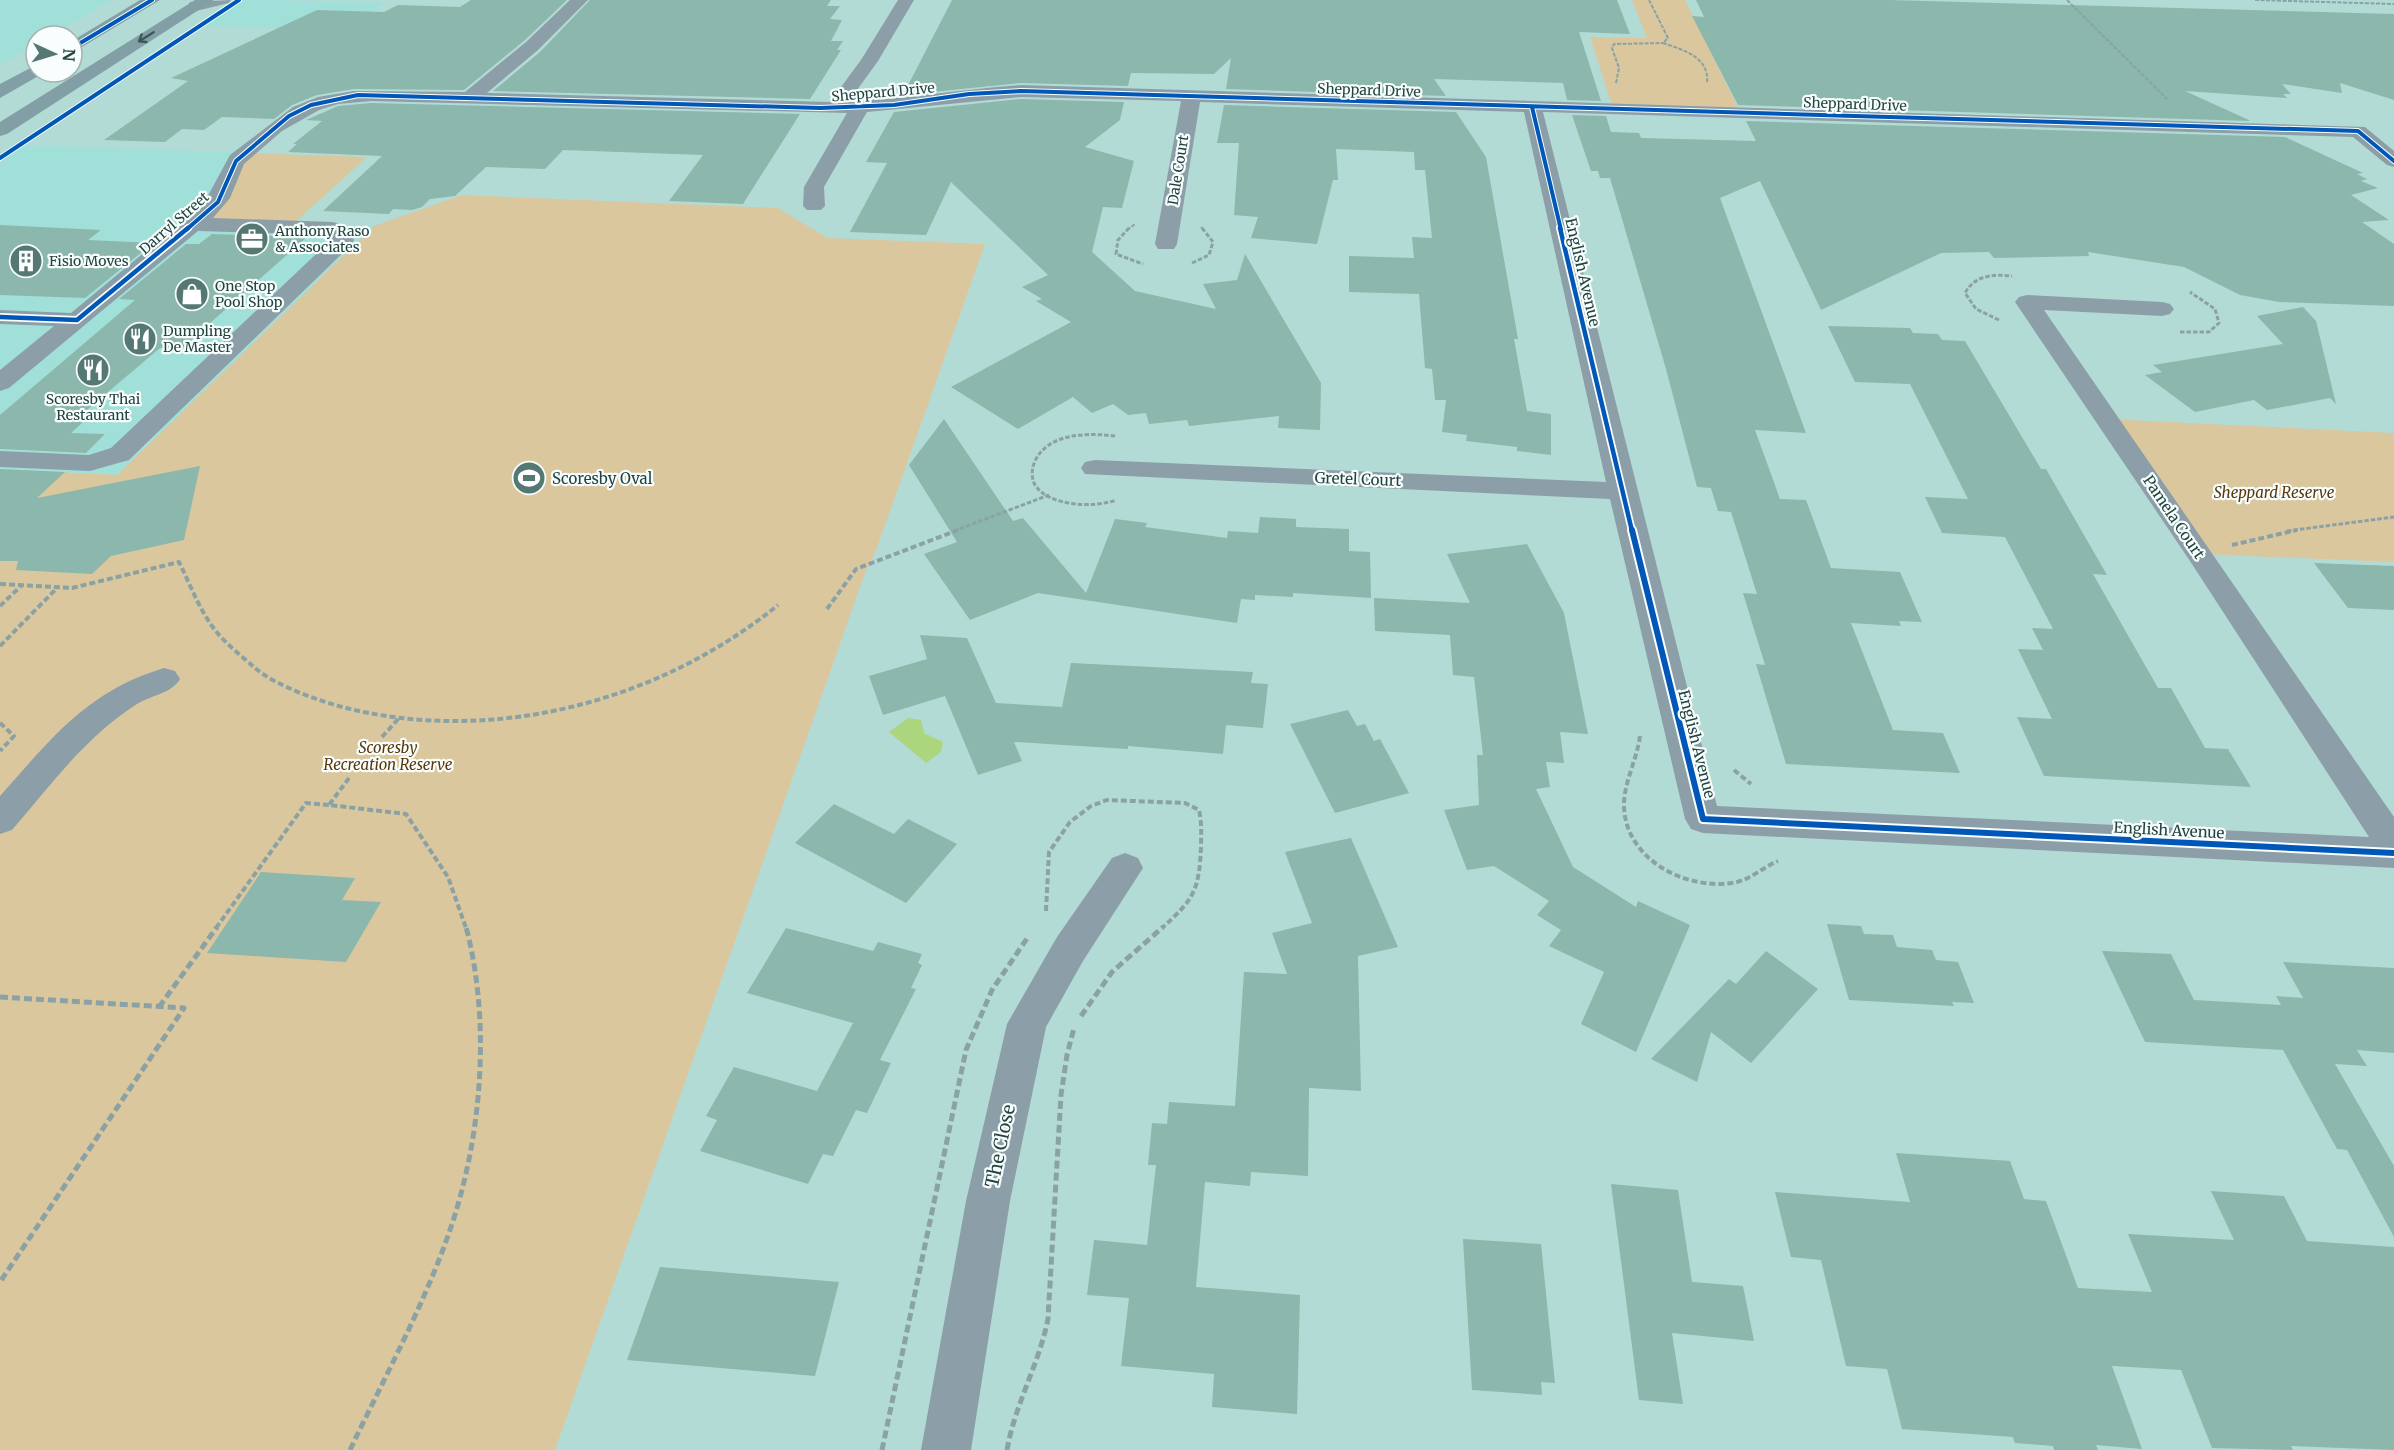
<svg xmlns="http://www.w3.org/2000/svg" width="2394" height="1450" viewBox="0 0 2394 1450" font-family="Merriweather,serif">
	<rect width="100%" height="100%" fill="#b3dbd5"/>
	<path fill="#a1e0d8" d="M0,0H111L50,36H36V44L0,65Z
		M244,0H277L385,3L350,30L204,26Z
		M26,145L367,157L295,223L374,226L117,475L57,472L0,524V161Z"/>
	<path fill="#dac79e" d="M1632,0H1685L1740,112L1613,109L1590,37L1647,38Z
		M245,153L367,157L294,223L199,220Z
		M462,195L778,208L827,238L985,244L875,553L865,573L555,1450H0V524L57,472L117,475L374,226Z
		M2107,419L2394,433V562L2200,554Z"/>
	<path fill="#abd67e" d="M908,718L921,720L924,733L943,742L941,752L926,763L889,732Z"/>
	<path fill="#8cb7ac" d="M471,0H567L525,40L464,90L354,89L317,95L292,105L274,119L222,117L204,130L182,129L165,142L104,140L188,81L171,78L317,10L384,12L398,5L460,7Z
		M590,0H831L827,6H840L830,19L842,20L831,41H843L837,50H841L810,99L493,91L540,52Z
		M952,0H1617L1630,34L1579,32L1601,101L1567,100L1563,83L1434,79L1446,96L1226,89L1231,58L1214,74L1131,73L1128,86L1021,83L903,95Z
		M1696,0H1890L2394,14V100L2340,83L2342,93L2282,84L2291,94H2283L2287,98L2185,91L2251,121L1738,105L1692,16L1704,17Z
		M1021,99L1124,102L1120,120L1085,147L1134,161L1122,208L1103,207L1092,252L1135,291L1216,309L1203,284L1237,280L1245,254L1321,383L1320,430L1278,428L1279,416L1189,426L1187,420L1149,424L1146,413L1128,415L1113,404L1092,413L1073,397L1018,429L951,387L1071,322L1036,301L1042,299L1022,287L1048,275L951,182L926,235L850,232L887,163L866,162L894,112Z
		M371,103L800,114L743,204L669,201L703,155L563,150L545,169L486,167L455,196L430,199L422,207L412,210L393,209L389,214L323,211L382,156L288,152L297,144H293L322,121L306,120L338,106Z
		M1224,105L1456,112L1486,157L1518,339H1514L1527,411L1551,414V455L1517,451V447L1466,441L1467,435L1442,432L1446,400H1435L1432,369L1425,368L1419,294L1349,292V256L1414,258L1412,237L1432,238L1425,170H1415L1414,152L1336,149L1338,180H1333L1317,244L1251,238L1258,217L1234,215L1239,143H1217Z
		M1572,115L1606,116L1611,132L1639,133L1641,138L1756,141L1746,121L2285,137L2363,173L2357,174L2367,179L2361,181L2378,188L2351,195L2389,220L2362,222L2394,244V306L2279,302L2240,295L2184,267L2088,252L2089,256L1994,258L1989,252L1941,253L1821,310L1760,181L1720,198L1806,433L1755,430L1780,499L1806,500L1831,568L1900,572L1922,622L1899,621L1901,626L1851,623L1893,730L1943,733L1960,773L1786,764L1756,664L1765,665L1743,593L1757,594L1731,512L1718,511L1711,488L1697,487L1666,369L1610,178H1600L1598,171H1591Z
		M0,225L101,230L88,240L153,243L85,298L0,295Z
		M212,234L307,237L182,348H160L82,414L91,415L71,433L105,434L86,453L0,449V415L135,300L119,299L186,244H199Z
		M2303,307L2316,321L2336,404L2330,398L2267,410L2254,400L2195,412L2145,375L2162,372L2153,365L2283,344L2257,316Z
		M1828,326L1910,328L1913,333L1938,334L1942,340L1965,341L2041,469H2046L2107,575L2093,574L2158,688H2171L2205,748L2228,749L2251,787L2044,776L2017,717L2052,719L2018,649L2043,650L2032,628L2053,629L2005,537L1942,533L1925,497L1968,499L1910,384L1855,382Z
		M944,419L1013,521L1023,518L1086,593L1115,519L1147,523L1145,527L1227,538L1228,531L1258,533L1260,517L1296,519V527L1349,529V551L1370,552L1371,598L1293,593V597L1255,595V600L1241,599L1237,623L1038,593L970,620L924,554L957,542L909,465Z
		M200,466L184,540L111,556L92,574L16,570L18,561H0V469L65,472L37,498Z
		M1527,544L1564,613L1588,734L1560,732L1564,763L1546,762L1550,787L1536,789L1573,867L1636,907L1638,901L1690,925L1636,1052L1581,1024L1604,972L1549,946L1561,930L1537,915L1549,901L1494,866L1467,870L1444,810L1479,805L1477,755H1483L1474,677L1453,675L1450,635L1375,631L1374,598L1470,603L1447,554Z
		M2314,563L2394,566V610L2348,608Z
		M920,635L967,638L996,703L1062,707L1071,663L1253,672L1251,683L1268,684L1263,728L1226,725L1223,754L1128,746V749L1014,742L1022,761L978,775L945,696L883,715L869,676L927,659Z
		M1348,710L1357,726L1365,724L1374,741L1380,739L1409,793L1335,813L1290,724Z
		M834,804L894,834L908,819L957,844L906,903L795,843Z
		M1351,838L1398,947L1358,956L1361,1091L1309,1088L1308,1176L1251,1172L1250,1186L1205,1182L1196,1287L1300,1295L1297,1414L1212,1407L1214,1374L1121,1366L1129,1298L1087,1295L1094,1240L1147,1245L1156,1165H1148L1152,1123L1167,1124L1169,1102L1235,1106L1244,972L1287,974L1272,933L1312,923L1285,852Z
		M261,872L355,878L342,900L381,902L346,962L207,953Z
		M1827,924L1861,926L1864,934L1893,935L1897,947L1932,950L1936,960L1958,962L1974,1003L1952,1002L1954,1006L1849,1000Z
		M786,928L873,951L878,942L922,954L918,963L922,965L911,988L916,989L880,1060L891,1063L867,1113L856,1110L833,1156L823,1154L808,1184L700,1151L717,1120L706,1116L734,1067L817,1091L853,1023L747,993Z
		M1766,951L1818,989L1751,1063L1711,1032L1697,1082L1651,1059L1729,979L1736,984Z
		M2102,951L2171,954L2194,1000L2281,1005L2276,996L2303,998L2283,962L2394,968V1053L2357,1050L2367,1066L2335,1064L2394,1166V1237L2347,1150L2337,1149L2283,1050L2145,1042Z
		M1896,1153L2010,1161L2024,1199L2046,1201L2078,1288L2152,1292L2128,1234L2234,1240L2211,1191L2284,1196L2307,1241L2394,1247V1450L2291,1446L2293,1450L2212,1448L2181,1370L2112,1366L2142,1449L2096,1445L2098,1450H2054L2053,1446L2015,1443L2013,1437L1902,1429L1887,1369L1846,1366L1821,1260L1791,1257L1775,1192L1910,1202Z
		M1611,1184L1678,1190L1692,1282L1743,1286L1754,1341L1672,1333L1683,1404L1639,1400Z
		M1463,1239L1541,1244L1555,1383L1541,1382L1542,1395L1472,1390Z
		M660,1267L839,1282L815,1376L627,1360Z"/>
	<g fill="none" stroke-linecap="round" stroke-linejoin="round">
		<path stroke="#8ba2a5" stroke-width="2" stroke-dasharray="4 1.5" stroke-linecap="butt" d="M1649,0L1668,38L1663,43C1683,50 1710,57 1707,83
			M2067,0L2167,99
			M2255,0L2394,4
			M1616,83L1619,68L1612,48L1614,44L1663,43
			M1201,227L1204,230
			M1127,230L1135,224"/>
		<path stroke="#8ba2a5" stroke-width="3" stroke-dasharray="4.5 2" stroke-linecap="butt" d="M1129,228L1118,240L1116,254L1143,264
			M1192,263L1209,255L1213,242L1202,228
			M1999,320L1976,309L1965,293C1975,275 1993,274 2012,276
			M2180,332H2209L2219,323L2215,309L2190,292
			M1115,436C1089,433 1049,432 1035,461C1032,468 1031,475 1034,483C1046,507 1095,508 1116,500
			M954,531L1049,495
			M2287,531L2394,517"/>
		<path stroke="#8ba2a5" stroke-width="4" stroke-dasharray="6 3" stroke-linecap="butt" d="M2232,545L2297,530
			M0,584L72,588L179,562C189,582 197,604 210,623C220,639 240,655 255,668C276,686 319,701 346,708C495,745 660,701 778,605
			M0,606L21,586
			M827,609L856,569L958,530
			M0,646L56,589
			M0,723L14,736L0,751
			M1640,736C1637,759 1625,780 1624,803C1623,858 1684,890 1732,883C1749,881 1763,867 1778,861
			M382,737L399,718
			M1734,770L1751,784
			M349,778L329,805L406,814L448,877L466,928
			M1046,911L1049,852L1070,822L1091,806L1107,800L1185,803L1199,810C1202,823 1201,834 1201,847C1199,891 1194,899 1162,928
			M216,928L306,803L329,805"/>
		<path stroke="#8ba2a5" stroke-width="5" stroke-dasharray="8 4" stroke-linecap="butt" d="M0,997L184,1008L0,1282
			M159,1007L217,927
			M1081,1016L1112,972L1163,927
			M350,1450C385,1376 425,1304 451,1227C482,1135 491,1021 466,927
			M882,1450L966,1050L992,990L1028,937
			M1007,1450C1015,1404 1039,1364 1048,1319L1061,1095L1067,1055L1074,1028"/>
		<path fill="#8c9ea8" fill-rule="evenodd" d="M231,0L229,3L196,11L188,6L190,2Z
			M570,0H588L538,50L487,93L830,102L861,60L898,0H914L878,61L849,101C907,99 963,89 1021,85L2365,127L2394,151V167L2387,165L2353,137L1543,112L1717,806L2369,837L2190,561L2015,302L2019,297L2027,295L2162,302L2170,304L2174,309L2170,314L2162,316L2044,310L2394,817V868L1703,833L1691,829L1685,819L1610,499L1085,474L1081,468L1085,462L1095,460L1606,482L1524,112L1200,102L1177,244L1174,249H1158L1155,244L1181,101L1021,97L867,112L824,187L825,206L821,210H807L803,206L804,187L847,113L371,101L338,104L319,110L282,131L244,164L230,198L213,218L333,222L349,227L354,240L351,245L129,460L90,471L0,467V451L89,455L111,448L332,239L330,235L198,231L9,388L0,391V370L54,326L0,324V310L71,313L204,203L230,155L293,107L318,97L354,91L465,92L526,42Z
			M164,668L175,671L180,679C171,694 151,695 137,704C86,736 51,785 12,830L0,834V796C51,739 87,691 164,668Z
			M1125,853L1138,858L1143,868L1083,961L1046,1027L1010,1201L971,1450H921L966,1201L1007,1024L1057,937L1112,858Z"/>
		<path fill="#839fa6" fill-rule="evenodd" d="M140,0H160L72,53V41Z
			M195,0H214L7,134L0,136V122Z
			M36,65V72H44L42,74L0,98V84Z"/>
		<g stroke="#f7fefd" stroke-width="6">
			<path id="cycleway-far2" d="M72,48L152,0
				M1532,107L1561,230
				M0,158L239,0
				M186,230L218,202L236,161L289,116L311,105L358,95L820,108L894,105L969,94L1021,91L2358,131L2394,161"/>
		</g>
		<g stroke="#f7fefd" stroke-width="8">
			<path id="cycleway-far1" d="M1560,228L1632,531
				M0,317L77,320L188,228"/>
		</g>
		<g stroke="#f7fefd" stroke-width="10">
			<path id="cycleway" d="M1632,530L1703,819L2394,853"/>
		</g>
		<use href="#cycleway-far2" stroke="#0057b8" stroke-width="4"/>
		<use href="#cycleway-far1" stroke="#0057b8" stroke-width="4.5"/>
		<use href="#cycleway" stroke="#0057b8" stroke-width="6"/>
	</g>
	<defs><path id="oneway-shaft" d="M-6 0H5M1.5-3L5.5 0L1.5 3" fill="none" stroke-width="1.6" stroke-linecap="round" stroke-linejoin="round" transform="scale(1.5)"/></defs>
	<use stroke="#3c5958" href="#oneway-shaft" transform="translate(146 37) rotate(148)"/>
	<defs>
		<g id="office-disc" transform="scale(1.725)"><circle r="9.5" fill="#567873" stroke="#f7fefd"/><path d="M-6-3h4V-5.5h4V-3h4V5H-6ZM-1-4.5V-3h2v-1.5ZM-6 0V1H6V0Z" fill="#fff"/></g>
		<g id="building-disc" transform="scale(1.725)"><circle r="9.5" fill="#567873" stroke="#f7fefd"/><path d="M-4-6H4V6H1V3H-1V6H-4ZM-2.5-4.3h1.7v1.8h-1.7ZM.8-4.3h1.7v1.8H.8ZM-2.5-1h1.7V.8h-1.7ZM.8-1h1.7V.8H.8Z" fill="#fff"/></g>
		<g id="shop-disc" transform="scale(1.725)"><circle r="9.5" fill="#567873" stroke="#f7fefd"/><path d="M-5-2.5h2.3a2.7 3.5 0 0 1 5.4 0H5L5.5 6h-11ZM-1.5-2.5h3a1.5 2.3 0 0 0-3 0Z" fill="#fff"/></g>
		<g id="restaurant-disc" transform="scale(1.725)"><circle r="9.5" fill="#567873" stroke="#f7fefd"/><path d="M-5-6h1v4h1v-4h1v4h1v-4h1v5L-1.5 .5V6h-2V.5L-5-1ZM5-6V6H3V1.5H1.5Q1.5-4 5-6Z" fill="#fff"/></g>
		<g id="stadium-disc" transform="scale(1.725)"><circle r="9.5" fill="#567873" stroke="#f7fefd"/><path d="M0-5a6.5 5 0 1 0 0 10a6.5 5 0 1 0 0-10ZM-3.5-1.8h7v3.6h-7Z" fill="#fff"/></g>
	</defs>
	<g fill-rule="evenodd">
		<use href="#office-disc" x="252" y="239"/>
		<use href="#building-disc" x="26" y="261"/>
		<use href="#shop-disc" x="192" y="294"/>
		<use href="#restaurant-disc" x="140" y="339"/>
		<use href="#restaurant-disc" x="93" y="370"/>
		<use href="#stadium-disc" x="529" y="478"/>
	</g>
	<g text-anchor="middle" dominant-baseline="central" stroke-width="4.5" stroke-linejoin="round" paint-order="stroke">
		<g font-size="14" fill="#24423e" stroke="#f7fefd">
			<text transform="translate(1369 90) rotate(2)">Sheppard Drive</text>
			<text transform="translate(883 92) rotate(-5)">Sheppard Drive</text>
			<text transform="translate(1855 104) rotate(2)">Sheppard Drive</text>
			<text transform="translate(1178 170) rotate(-81)">Dale Court</text>
			<text transform="translate(174 223) rotate(-41)">Darryl Street</text>
		</g>
		<g font-size="14" fill="#24423e" stroke="#f7fefd" text-anchor="start">
			<text x="275" y="231">Anthony Raso<tspan x="275" dy="16">&amp; Associates</tspan></text>
			<text x="49" y="261">Fisio Moves</text>
			<text x="215" y="286">One Stop<tspan x="215" dy="16">Pool Shop</tspan></text>
			<text x="163" y="331">Dumpling<tspan x="163" dy="16">De Master</tspan></text>
			<text x="93" y="399" text-anchor="middle">Scoresby Thai<tspan x="93" dy="16">Restaurant</tspan></text>
		</g>
		<g font-size="15" fill="#24423e" stroke="#f7fefd">
			<text transform="translate(1583 272) rotate(77)">English Avenue</text>
			<text transform="translate(1358 479) rotate(2)">Gretel Court</text>
			<text transform="translate(2174 517) rotate(56)">Pamela Court</text>
			<text transform="translate(1697 744) rotate(76)">English Avenue</text>
			<text transform="translate(2169 830) rotate(3)">English Avenue</text>
		</g>
		<g font-size="15" fill="#24423e" stroke="#f7fefd" text-anchor="start">
			<text x="552" y="478">Scoresby Oval</text>
		</g>
		<g font-size="15" font-style="italic" fill="#5b3709" stroke="#f7fefd">
			<text x="2274" y="492">Sheppard Reserve</text>
			<text x="388" y="747">Scoresby<tspan x="388" dy="17">Recreation Reserve</tspan></text>
		</g>
		<g font-size="18" fill="#24423e" stroke="#f7fefd">
			<text transform="translate(1000 1146) rotate(-78)">The Close</text>
		</g>
	</g>
	<g transform="translate(54 54) rotate(94)"><circle r="28" fill="#f7fefd" stroke="#a3b3b1" stroke-width="1.5"/>
	<path d="M0-4.5L10 22L0 15L-10 22Z" fill="#567873"/>
	<text y="-9" font-size="16" font-weight="bold" text-anchor="middle" fill="#24423e">N</text>
	</g>
</svg>
